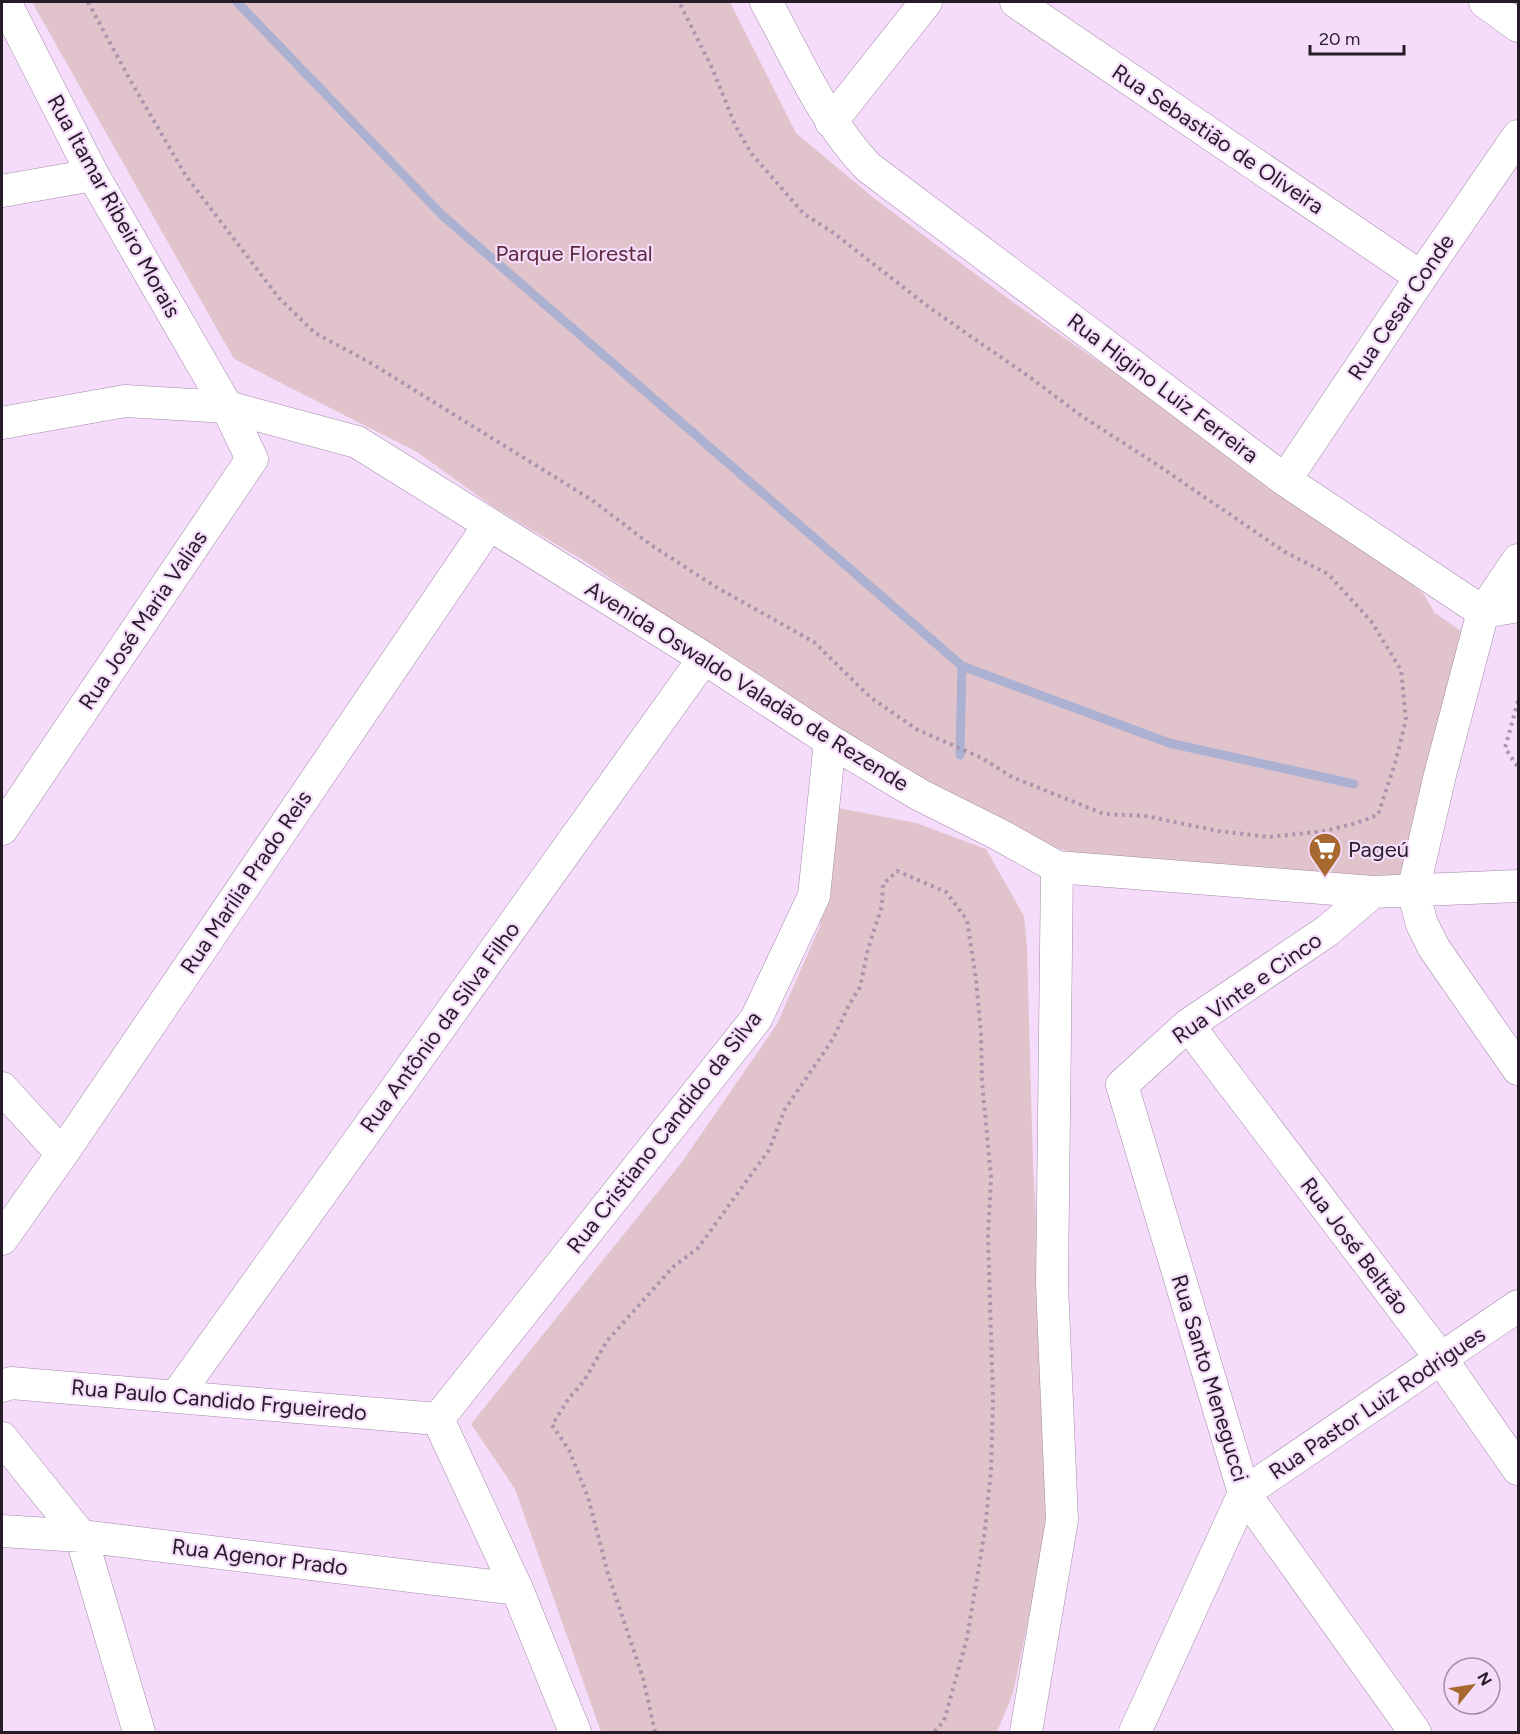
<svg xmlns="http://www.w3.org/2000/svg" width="1520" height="1734" viewBox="0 0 1520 1734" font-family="Figtree,sans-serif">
	<rect width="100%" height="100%" fill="#f6dcfb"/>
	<path fill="#e1c3cb" d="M32,2H730L796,133L875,199L1010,300L1363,545L1423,593L1435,613L1475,641L1411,876H1355L1100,861L1040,843L940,795L793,703L586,562L495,508L417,452L234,359Z
		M833,807L916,823L986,849L1024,916L1027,948L1033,1166L1044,1367L1048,1505L1038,1573L1013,1693L997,1732H601L515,1489L471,1424L682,1162L777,1024L820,926L829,823Z"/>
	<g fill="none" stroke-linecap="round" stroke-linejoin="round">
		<path stroke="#acb0d1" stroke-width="9" d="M237,2L443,216L962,666L1169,743L1354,784
			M960,755L962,666"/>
		<g stroke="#a28aa7" stroke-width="33">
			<path id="minor" d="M766,2C797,58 823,120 868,167L1285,480L1483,612L1518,606
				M1016,2L1421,277
				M1485,2L1518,26
				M831,122L926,2
				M2,191L93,175
				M2,423L125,401L227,407L357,442L704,658L830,741L920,795L998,834L1057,867L1373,892L1518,886
				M1285,480L1421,277L1518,136
				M1518,560L1483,612L1440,775L1413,891L1422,924L1434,948L1518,1069
				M2,829L252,459L227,407L93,175L5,2
				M1373,892L1327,931L1188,1025L1122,1085L1244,1493L1415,1732
				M1188,1025L1442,1360L1518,1469
				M2,1088L62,1154
				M2,1239L62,1154L489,525
				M2,1386L11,1383L438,1419
				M177,1395L704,658
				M438,1419L756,1019L814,896L830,741
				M438,1419L517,1589L575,1732
				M2,1438L81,1536L139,1732
				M2,1531L81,1536L517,1589
				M1026,1732L1062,1520L1052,1284L1057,867
				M1135,1732L1244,1493L1518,1306"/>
		</g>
		<path stroke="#a995ad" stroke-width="4" stroke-dasharray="3 4.5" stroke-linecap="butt" d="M88,2L129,78L186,176L279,298L315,333L369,362L592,500L651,545L716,587L814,642L870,697L918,730L982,758L1012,777L1104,814L1146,816L1218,831L1269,837L1325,831L1356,823L1378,815L1395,763L1406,720L1401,670L1371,621L1328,574L1285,552L1156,464L1083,417L1031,378L930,308L831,231L804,214L751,153L735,125L713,70L679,2
			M1518,701L1505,748L1518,767
			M655,1732L643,1678L608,1574L588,1497L569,1450L552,1425L569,1398L584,1381L607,1341L673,1267L698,1248L769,1150L785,1109L833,1039L849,1005L860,987L868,949L882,906L883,884L897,871L946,892L967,920L976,979L981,1034L982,1082L991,1177L988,1235L993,1401L991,1470L985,1530L967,1638L944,1721L934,1732"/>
		<use href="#minor" stroke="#fff" stroke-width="32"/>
	</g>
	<defs>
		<g id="supermarket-pin" transform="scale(1.725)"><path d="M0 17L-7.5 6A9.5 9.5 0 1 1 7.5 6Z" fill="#a86931" stroke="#f6dcfb"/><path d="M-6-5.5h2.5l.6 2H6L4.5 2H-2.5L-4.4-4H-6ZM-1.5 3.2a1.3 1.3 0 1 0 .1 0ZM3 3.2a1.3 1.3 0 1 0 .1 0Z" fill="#fff"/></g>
	</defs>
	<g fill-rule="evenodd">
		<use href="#supermarket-pin" x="1325" y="849"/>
	</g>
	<g text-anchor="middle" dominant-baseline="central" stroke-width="4.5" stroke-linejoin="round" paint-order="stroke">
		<g font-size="22" fill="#251c27" stroke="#f6dcfb">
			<text transform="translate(1218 139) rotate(34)">Rua Sebastião de Oliveira</text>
			<text transform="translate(114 206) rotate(61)">Rua Itamar Ribeiro Morais</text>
			<text transform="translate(1401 307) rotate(-56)">Rua Cesar Conde</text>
			<text transform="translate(1163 388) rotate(37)">Rua Higino Luiz Ferreira</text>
			<text transform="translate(143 620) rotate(-56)">Rua José Maria Valias</text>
			<text transform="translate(747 686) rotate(32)">Avenida Oswaldo Valadão de Rezende</text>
			<text transform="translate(246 882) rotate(-56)">Rua Marilia Prado Reis</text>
			<text transform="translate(1247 988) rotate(-35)">Rua Vinte e Cinco</text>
			<text transform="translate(440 1027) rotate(-54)">Rua Antônio da Silva Filho</text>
			<text transform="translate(664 1132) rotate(-52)">Rua Cristiano Candido da Silva</text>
			<text transform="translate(1355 1246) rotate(53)">Rua José Beltrão</text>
			<text transform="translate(1210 1378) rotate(73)">Rua Santo Menegucci</text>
			<text transform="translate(219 1400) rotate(5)">Rua Paulo Candido Frgueiredo</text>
			<text transform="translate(1377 1403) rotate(-34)">Rua Pastor Luiz Rodrigues</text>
			<text transform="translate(260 1557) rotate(7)">Rua Agenor Prado</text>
		</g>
		<g font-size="22" fill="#5e2b3c" stroke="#f6dcfb">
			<text x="574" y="253">Parque Florestal</text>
		</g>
		<g font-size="22" fill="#251c27" stroke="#f6dcfb" text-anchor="start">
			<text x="1348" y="849">Pageú</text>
		</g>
	</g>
	<rect width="1520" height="1734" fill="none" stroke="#251c27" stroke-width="6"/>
	<g transform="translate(1472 1686) rotate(60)"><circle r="28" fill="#f6dcfb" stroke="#a28fa6" stroke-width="1.5"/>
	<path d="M0-4.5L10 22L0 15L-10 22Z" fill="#a86931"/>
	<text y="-9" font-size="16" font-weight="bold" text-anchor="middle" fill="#251c27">N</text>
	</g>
	<path d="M1310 45v9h94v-9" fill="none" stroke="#251c27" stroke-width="3"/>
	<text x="1319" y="45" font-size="18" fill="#251c27" stroke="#f6dcfb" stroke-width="4.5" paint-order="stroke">20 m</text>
</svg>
